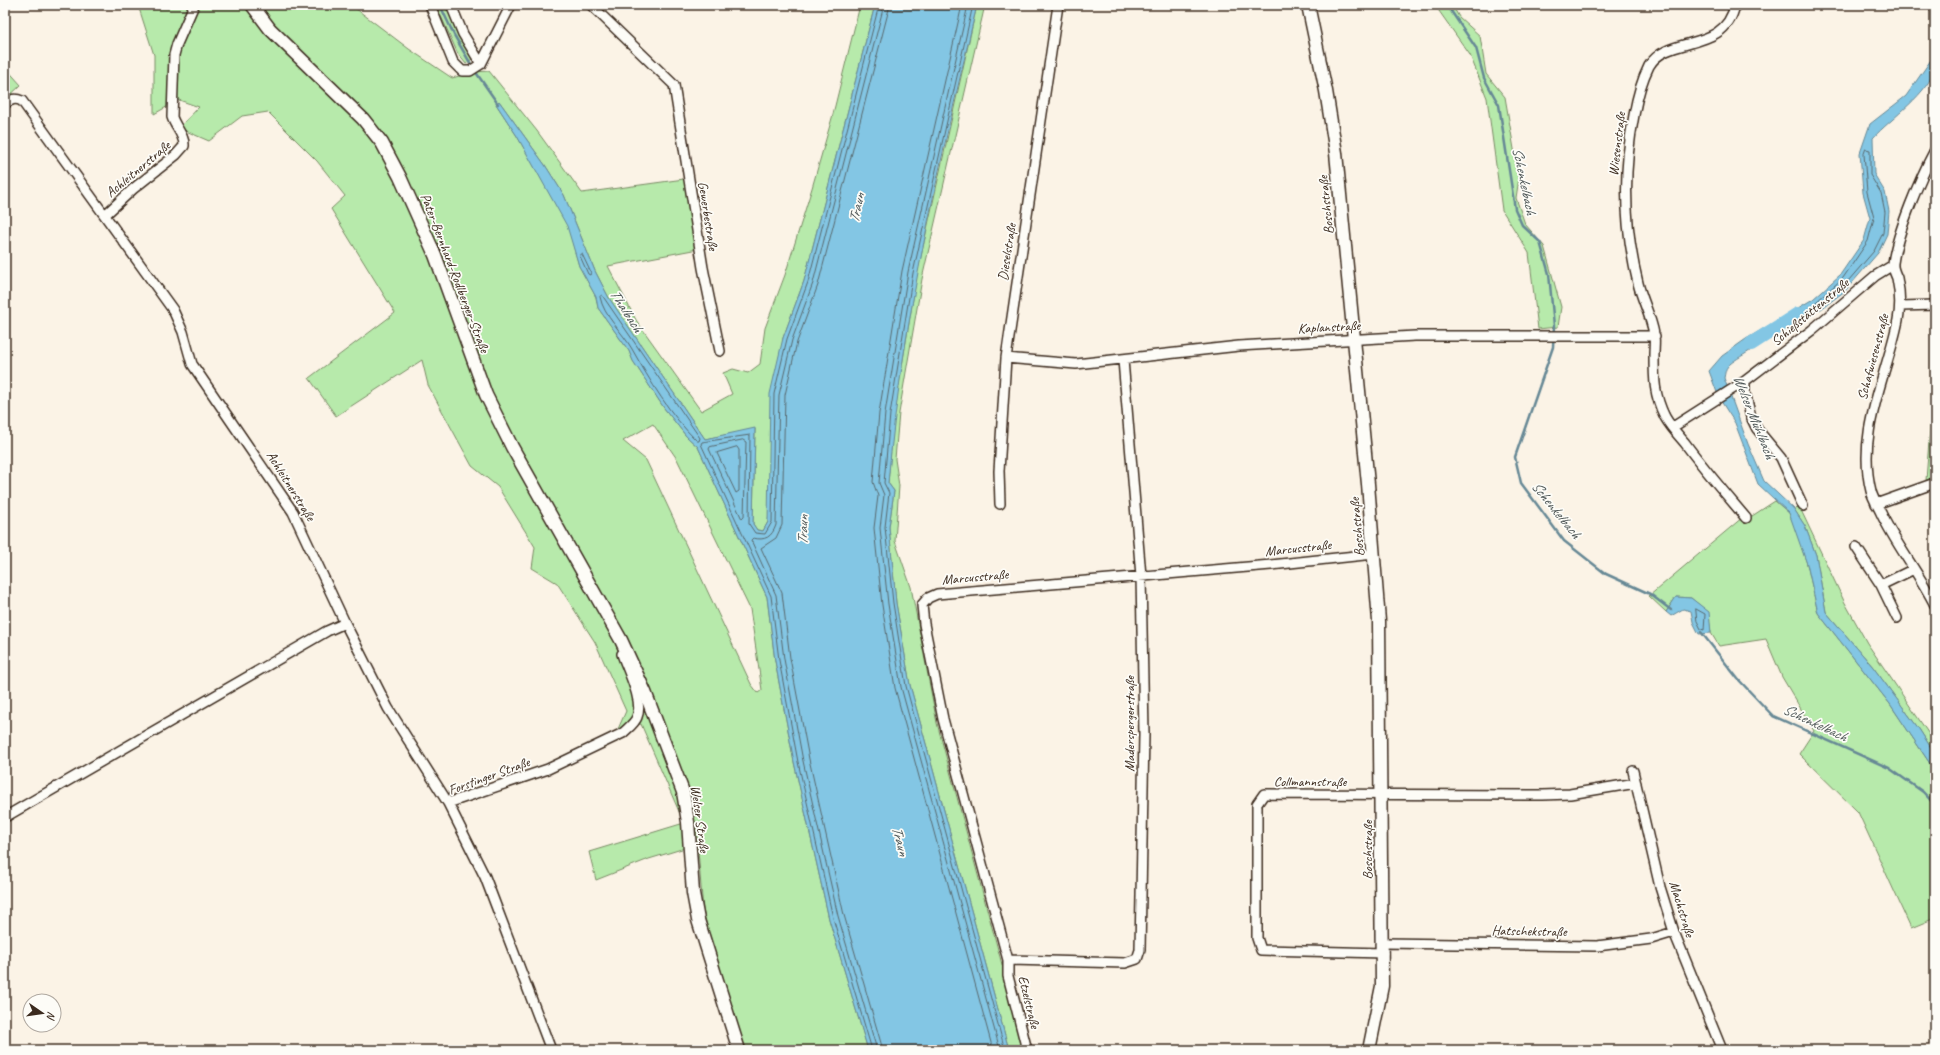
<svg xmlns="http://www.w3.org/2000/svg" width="1940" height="1055" viewBox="0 0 1940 1055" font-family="Caveat,sans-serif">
	<rect width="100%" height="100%" fill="#fbf3e6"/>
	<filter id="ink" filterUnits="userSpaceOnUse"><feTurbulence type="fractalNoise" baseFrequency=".025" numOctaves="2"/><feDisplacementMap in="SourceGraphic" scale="8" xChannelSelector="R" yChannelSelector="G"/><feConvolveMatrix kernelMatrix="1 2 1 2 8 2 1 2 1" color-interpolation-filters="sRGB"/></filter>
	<g filter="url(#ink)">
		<path fill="#b7eaab" stroke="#798a64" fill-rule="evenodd" d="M138,5H351L409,49L452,78L474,72L489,71L537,131L582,193L684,179L698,249L608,266L636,320L701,411L732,394L723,373L733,369L748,373L760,364L765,328L785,275L812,188L832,118L860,5H875L804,281L783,338L768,522L763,531L757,530L753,524L755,429L705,439L609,298L595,271L564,195L545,165L499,101L496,104L517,136L568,226L579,266L596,297L598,308L629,351L633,361L664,408L686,436L698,447L767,597L775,661L794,762L829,919L868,1050H746L714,954L703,910L696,826L684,823L685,848L649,859L596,880L589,852L684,823L641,724L618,729L626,711L595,642L557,583L532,568L535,547L498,487L472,466L428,385L422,360L336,416L309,378L395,313L331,209L345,196L317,161L268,112L242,116L209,141L179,128L199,107L179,100L154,114V55ZM653,424L677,459L750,609L762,690L758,693L751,684L646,460L623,441Z
			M436,5H446L457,33L472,59L466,64L458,54Z
			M977,5H985L922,279L899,413L895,459L899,486L895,541L911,587L937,723L1025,1050H1009L910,685L896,603L889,527L894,491L888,483L894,415L917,274Z
			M1437,5H1452L1459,17L1480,36L1486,74L1505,97L1519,178L1516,198L1525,224L1544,246L1561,307L1558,327L1538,329L1529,253L1502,210L1487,98L1470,55L1439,11Z
			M5,67L21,85L5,100Z
			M1935,414V477L1926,480L1931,415Z
			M1775,501L1789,513L1796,530L1807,564L1818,613L1890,704L1935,771V918L1911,928L1858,812L1799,754L1814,731L1782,677L1766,639L1719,646L1711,633L1708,612L1691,598L1676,597L1666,612L1649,596L1743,517L1749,518Z
			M1800,508L1844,601L1867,643L1935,743V754L1919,729L1873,667L1826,612L1816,555L1805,526L1794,509Z"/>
		<path fill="#83c6e4" stroke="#668895" d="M875,5H977C940,163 902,321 888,483L894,491L889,527L896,603L910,685L1009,1050H868L829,919L794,762L775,661L767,597L698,447L686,436L664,408L633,361L629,351L598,308L596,297L579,266L567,226L517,136L496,104L499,101L545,165L564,195L595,271L609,298L705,439L755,428L753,524L757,530L763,531L768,522L770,394L783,338L804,281Z
			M1935,54C1935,58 1936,63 1935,67C1930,93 1891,118 1873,138L1874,174L1885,192L1889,211L1887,234L1878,253L1845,291L1821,309L1812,310L1784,327L1782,324L1766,334C1764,347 1737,356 1728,366C1725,369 1725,374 1724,378L1748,444L1764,481L1794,509L1805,526L1816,555L1826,612L1873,667L1919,729L1935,754V771L1890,704L1818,613L1807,564L1789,513L1758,484L1735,423L1719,398L1709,371L1722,356L1746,339L1813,299L1840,275L1864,240L1870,218L1863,193L1860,153L1870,124L1906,96Z
			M1676,597L1691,598L1709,612L1711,633L1699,634L1693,622L1691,611L1683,609L1671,616L1666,612Z"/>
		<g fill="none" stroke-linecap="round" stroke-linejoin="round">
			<path stroke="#58686d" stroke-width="1" d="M962,5L902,271L879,413L873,482L878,496L874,528L882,605L895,688L993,1050
				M968,5L908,272L885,413L879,483L884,495L880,528L888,604L901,687L1000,1050
				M973,5L913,273L890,414L884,483L889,493L885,527L893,603L906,686L1005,1050
				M1866,149L1870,150V175L1881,193L1885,212L1883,233L1874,251L1842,288L1820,304L1816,305V302L1843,278L1868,241L1874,218L1867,192L1864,154Z
				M582,254L591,273L590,275L588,274L580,256Z
				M602,295L700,438L699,441H697C670,415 650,381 632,349C622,331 604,317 600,297Z
				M743,440L746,442L744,517L742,519L709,449L710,447Z
				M737,447L739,450V491L736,493L717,453Z
				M1696,609L1705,614L1704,630L1701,629L1697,621Z
				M872,1050L833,918L798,762L779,660L771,596L701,444L702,442L750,435L749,524L755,533L765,534L772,522L774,394L787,339L808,282L879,5
				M877,1050L838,916L803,761L784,659L776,595L751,540L753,538C765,541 772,537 776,525L779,395L792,340L813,283L884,5
				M883,1050L844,915L809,759L790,658L782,593L761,548L776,538L782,525L785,395L797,342L818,285L890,5"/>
			<path stroke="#668895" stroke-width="2.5" d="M440,5L454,35L472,66
				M1447,5L1476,48L1484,78L1499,105L1515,209L1522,225L1540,242L1549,274L1554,326L1553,347L1515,457L1521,483L1564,541L1606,574L1650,594L1671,610
				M475,71L498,104
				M1701,632L1738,679L1773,716L1889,768L1923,792L1935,805"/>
			<path stroke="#83c6e4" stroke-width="14" d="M1751,344L1798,314"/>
			<g stroke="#3b2a1e" stroke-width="12">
				<path id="minor" d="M430,5L453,62L462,71H470L481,64L511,5
					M451,5L463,34L481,64
					M591,5L674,85L703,268L720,351
					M1735,5C1725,54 1667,34 1649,66C1641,82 1637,98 1634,115C1623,171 1624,227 1638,283C1642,300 1651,316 1654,334C1655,341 1654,348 1654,355C1654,379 1654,395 1665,417C1670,426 1678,435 1685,443C1704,469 1725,493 1746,518
					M5,104C11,99 15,98 22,101L173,310L183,332L192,364L293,512L345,623L388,708L448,803L485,877L551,1050
					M1935,150C1920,178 1897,233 1893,263C1892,268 1895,273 1897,278C1900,292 1901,305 1898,320C1887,376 1856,432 1871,491C1873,499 1878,506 1881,513C1896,545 1919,573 1935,605
					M105,215L133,189L176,155L184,146C185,136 175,127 172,117L174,55L177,44L194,5
					M1901,306L1935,305
					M1006,358L1076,364L1239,346L1415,336H1655
					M1673,427L1745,381
					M1000,504L999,471L1006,358L1058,5
					M1876,504L1935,483
					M1803,506L1781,458L1757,429L1751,417L1745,392V381L1812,330L1875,276L1893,265
					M1856,547L1881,585L1897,618
					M1881,585L1914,569
					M1633,771L1660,887L1674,932L1722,1050
					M448,803L548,769L623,733C628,728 635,723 637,717C644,701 627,669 622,654
					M5,817L327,631L345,623
					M1383,943L1597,946L1651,939L1674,932
					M1383,953L1261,950L1257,938V804L1264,794L1543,795L1570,794L1636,783
					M1008,960L1125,963L1137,959L1140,950L1144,734L1141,576L1123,360
					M1027,1050L1008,976V960L943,719L924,624L922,605L928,598L937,594L1271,565L1374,554"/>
			</g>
			<g stroke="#3b2a1e" stroke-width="15">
				<path id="secondary" d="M252,5L270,29L363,119L382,143L400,177L435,255L486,395L512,447L621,640L645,692L683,792L688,822L693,893L698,920L739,1050
					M1308,5L1326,91L1336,153L1368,484L1379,621L1382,986L1369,1050"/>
			</g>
			<use href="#minor" stroke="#fdfcf7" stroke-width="9"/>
			<use href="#secondary" stroke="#fdfcf7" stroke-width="12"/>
		</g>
	</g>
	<g text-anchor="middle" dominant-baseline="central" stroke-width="3.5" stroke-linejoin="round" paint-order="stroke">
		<g font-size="14" fill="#3b2a1e" stroke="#fdfcf7">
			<text transform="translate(1617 144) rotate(-83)">Wiesenstraße</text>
			<text transform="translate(138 169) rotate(-40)">Achleitnerstraße</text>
			<text transform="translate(1326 205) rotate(-96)">Boschstraße</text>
			<text transform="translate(708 216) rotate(81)">Gewerbestraße</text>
			<text transform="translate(1007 252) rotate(-81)">Dieselstraße</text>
			<text transform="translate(455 273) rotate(69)">Pater-Bernhard-Rodlberger-Straße</text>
			<text transform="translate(1810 312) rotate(-40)">Schießstättenstraße</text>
			<text transform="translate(1329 327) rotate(-3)">Kaplanstraße</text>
			<text transform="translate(1873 357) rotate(-75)">Schafwiesenstraße</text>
			<text transform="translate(291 486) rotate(58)">Achleitnerstraße</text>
			<text transform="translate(1357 527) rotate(-95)">Boschstraße</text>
			<text transform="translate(1298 548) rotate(-6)">Marcusstraße</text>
			<text transform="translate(975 577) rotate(-5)">Marcusstraße</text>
			<text transform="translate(1129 724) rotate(-90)">Maderspergerstraße</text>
			<text transform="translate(489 776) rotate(-20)">Forstinger Straße</text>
			<text x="1310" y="781">Collmannstraße</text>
			<text transform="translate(700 819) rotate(82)">Welser Straße</text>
			<text transform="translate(1367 850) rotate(-90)">Boschstraße</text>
			<text transform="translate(1682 909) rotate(73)">Machstraße</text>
			<text transform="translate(1529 931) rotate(1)">Hatschekstraße</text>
			<text transform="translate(1029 1002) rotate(76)">Etzelstraße</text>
		</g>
		<g font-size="15" font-style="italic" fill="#515959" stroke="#fdfcf7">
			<text transform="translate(1524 181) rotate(78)">Schenkelbach</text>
			<text transform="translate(857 208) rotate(-78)">Traun</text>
			<text transform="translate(626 311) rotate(57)">Thalbach</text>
			<text transform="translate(1754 417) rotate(68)">Welser Mühlbach</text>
			<text transform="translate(1556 510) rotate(51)">Schenkelbach</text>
			<text transform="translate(803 530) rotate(-89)">Traun</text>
			<text transform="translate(1815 723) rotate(25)">Schenkelbach</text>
			<text transform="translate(900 841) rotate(75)">Traun</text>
		</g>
	</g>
	<rect width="1940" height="1055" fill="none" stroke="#fdfcf7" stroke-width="20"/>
	<rect x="10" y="10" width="1920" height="1035" fill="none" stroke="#3b2a1e" stroke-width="1.5" filter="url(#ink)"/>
	<g transform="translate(42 1013) rotate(103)"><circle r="19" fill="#fdfcf7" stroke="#afa8a0"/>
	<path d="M0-3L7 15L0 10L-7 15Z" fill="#3b2a1e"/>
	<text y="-6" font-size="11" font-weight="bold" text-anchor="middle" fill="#3b2a1e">N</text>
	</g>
</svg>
